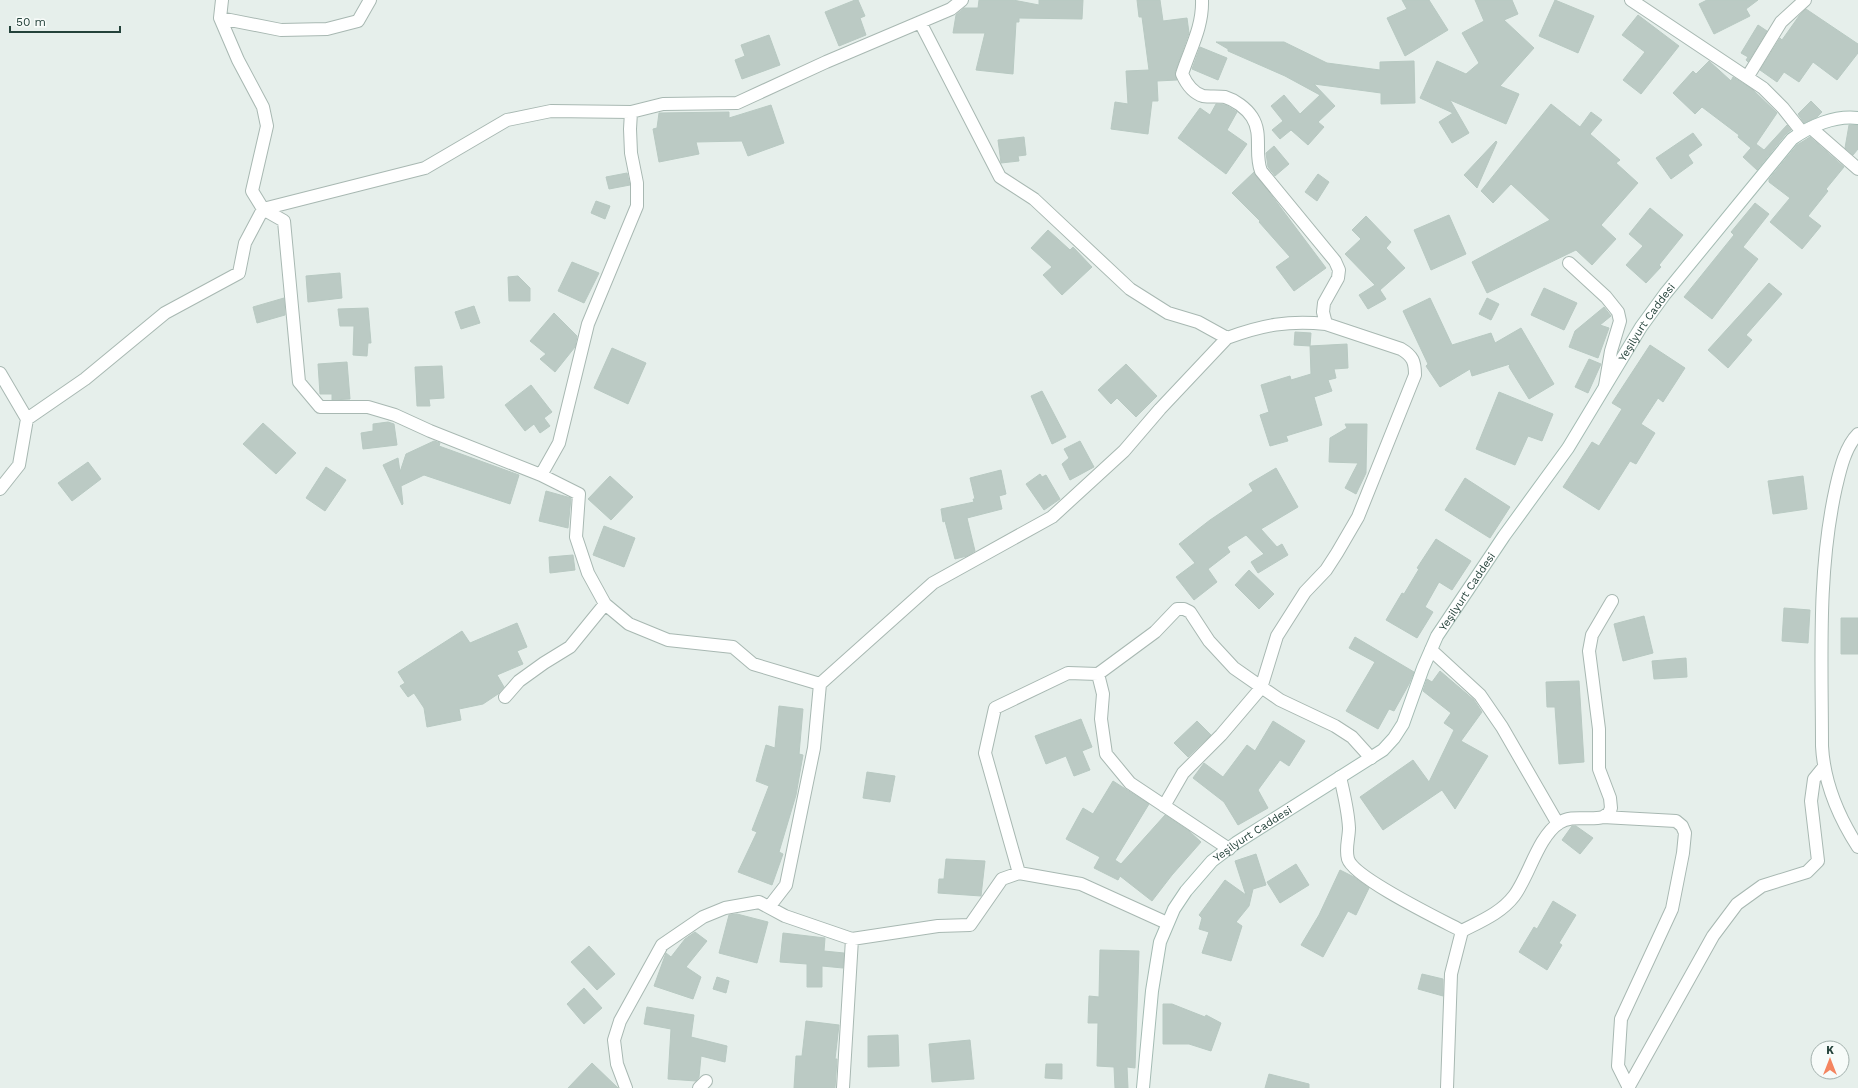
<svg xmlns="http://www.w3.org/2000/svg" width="1858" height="1088" viewBox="0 0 1858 1088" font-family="'Work Sans',sans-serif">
	<rect width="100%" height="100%" fill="#e6efeb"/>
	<path fill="#bbcac4" stroke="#b8c9c2" d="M855,0H858L865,16L860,18L866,35L839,46L825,12Z
		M979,0H1013L1039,5V0H1083L1082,19L1019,18V22H1016L1013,74L976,70L985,33H953L956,15L964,8H978Z
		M1137,0H1160L1163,21L1187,18L1189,33L1175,72L1177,80L1157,81L1158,101H1152L1148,134L1111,129L1115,102L1128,104L1126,71L1149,70L1142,17H1139Z
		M1402,0H1429L1448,30L1405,56L1387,18L1407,9Z
		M1475,0H1512L1518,14L1504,20L1534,48L1500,86L1519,94L1506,124L1450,100L1469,133L1452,143L1439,122L1453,113L1420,98L1437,61L1466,74L1479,63L1462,33L1484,21Z
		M1555,0L1594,16L1578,53L1539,36Z
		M1707,0H1758L1746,9L1750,16L1714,34L1699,4Z
		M1806,9L1858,44V53L1837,80L1813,62L1799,82L1784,72L1777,82L1760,70L1780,38L1782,40L1799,16Z
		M1638,15L1679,46L1641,94L1623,80L1645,52L1622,35Z
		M1758,25L1767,31L1748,62L1746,60L1748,57L1741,53Z
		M769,35L780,65L742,79L735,60L745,56L741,45Z
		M1216,42H1284L1327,63L1380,70V62L1414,61L1415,103L1381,104V93L1314,84L1335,106L1318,122L1324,127L1308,145L1291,130L1280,139L1272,130L1283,121L1271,106L1284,95L1300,114L1320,95L1285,76L1228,51V49Z
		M1200,47L1227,58L1218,80L1192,69Z
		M1709,61L1731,81L1733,77L1752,89L1777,113L1756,144L1764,150L1787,125L1791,130L1786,134L1757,170L1743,157L1751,148L1738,137L1739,135L1702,107L1695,114L1673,93L1693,71L1696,74Z
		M1811,101L1822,112L1817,117L1804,123L1798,114Z
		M1216,104L1226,105L1237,112L1227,130L1247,144L1226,174L1178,138L1200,108L1210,115Z
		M1551,104L1580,127L1591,112L1602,120L1590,134L1620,160L1616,163L1638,183L1601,225L1616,239L1592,265L1576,250L1487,293L1472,262L1550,220L1511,184L1493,203L1481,191Z
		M771,105L784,143L748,156L742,141L696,142L699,154L659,162L653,129L657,128L659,113L729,112V118Z
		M1849,125H1858V149L1853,155L1845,148Z
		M1693,133L1702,145L1688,155L1693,163L1671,179L1656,158Z
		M1024,137L1026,155L1018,156L1019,161L1001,163L998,140Z
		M1810,137L1844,167L1826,189L1828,191L1808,216L1821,226L1802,249L1770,222L1790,198L1769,182V179L1797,145Z
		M1496,141L1497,142L1477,188L1464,175Z
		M1274,146L1289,164L1275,176L1268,167L1266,153Z
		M1254,172L1326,268L1294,291L1276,267L1290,257L1259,222L1260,221L1232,193Z
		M627,173L630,185L609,189L606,177Z
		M1318,174L1329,182L1317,201L1305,192Z
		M596,201L610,206L605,219L591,213Z
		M1755,203L1769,214L1743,247L1758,259L1712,319L1684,297L1734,235L1731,232Z
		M1650,208L1683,235L1659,265L1661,267L1646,283L1626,265L1643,246L1629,234Z
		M1449,215L1466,254L1431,270L1414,230Z
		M1366,216L1391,242L1386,248L1405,268L1380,290L1386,299L1368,309L1359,295L1375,285L1345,254L1361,239L1352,230Z
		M1048,230L1070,250L1073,247L1092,267L1062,295L1043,275L1052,267L1031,248Z
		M572,262L599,273L584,303L558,291Z
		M340,273L342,298L308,302L306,276Z
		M518,276L530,288V301H509L508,277Z
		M1769,283L1782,294L1746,335L1752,340L1728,368L1708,350Z
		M1544,288L1577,303L1564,330L1531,315Z
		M284,298L285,315L257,323L253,307Z
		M1430,298L1452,345L1491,333L1495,343L1521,328L1554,384L1529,399L1509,367L1510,364L1472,376L1470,369L1440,387L1426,366L1428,364L1403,311Z
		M1487,298L1499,304L1491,320L1479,314Z
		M474,306L480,323L461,329L455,312Z
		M1604,307L1611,316L1600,325L1609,328L1598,358L1569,347L1575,331Z
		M368,308L371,343H368L367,356L353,355L354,326H340L338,309Z
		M554,313L577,336L575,347L555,372L540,359L546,354L530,341Z
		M1295,332L1311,333L1310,346L1294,345Z
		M1347,344L1348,368L1334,369L1336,378L1328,380L1332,391L1314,397L1322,425L1286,436L1288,441L1270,446L1260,415L1269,412L1261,385L1290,376L1291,380L1311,374L1310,346Z
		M1650,345L1685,368L1663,402L1658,398L1641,424L1655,433L1636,464L1630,461L1599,510L1563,487L1592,442L1599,446L1622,409L1612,403Z
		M612,348L646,363L628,404L594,388Z
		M1589,359L1601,364L1588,393L1575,387Z
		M347,362L350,399L332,400V394H320L318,364Z
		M1126,364L1157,396L1136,417L1117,398L1111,404L1098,390Z
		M442,366L444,398L429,399L430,406H417L415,367Z
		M531,385L552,412L544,418L550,426L540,433L534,424L525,431L505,405Z
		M1042,391L1066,437L1052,444L1031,396Z
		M1499,392L1553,414L1542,441L1528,436L1515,465L1476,449Z
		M388,422L394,424L397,445L363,449L361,433L373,431V424Z
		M263,423L296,453L276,474L243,444Z
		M1345,424H1367L1366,473L1356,494L1345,488L1358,463L1329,462L1330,438L1347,428Z
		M434,441L440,443L439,446L519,475L510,504L424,475L401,486L403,504L402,505L383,465L398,458L400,472L406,454Z
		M1080,441L1094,467L1070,480L1062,464L1069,458L1064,449Z
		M88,462L101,479L72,501L58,483Z
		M326,467L346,480L325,511L306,498Z
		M1276,468L1298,507L1261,529L1277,547L1282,544L1288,555L1258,573L1251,562L1264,554L1246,535L1227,547L1230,552L1208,569L1217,582L1194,600L1176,577L1195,563L1179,544L1210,520L1253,491L1249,484Z
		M1001,470L1006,494L999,496L1002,509L967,518L975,551L967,556L955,559L945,521L943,522L941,509L974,502L973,499H975L970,478Z
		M1040,474L1042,477L1046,475L1060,499L1044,510L1026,484Z
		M610,476L633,497L611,520L588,499Z
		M1803,476L1807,509L1773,514L1768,481Z
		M1465,478L1510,507L1490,538L1445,510Z
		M546,491L571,498L568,528L539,521Z
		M604,526L635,538L624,567L593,555Z
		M1436,539L1471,561L1452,590L1439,582L1425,607L1433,612L1417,638L1386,620L1402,593L1404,594L1419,569L1417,568Z
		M573,555L575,570L550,573L549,557Z
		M1249,570L1274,594L1259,609L1235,585Z
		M1784,608L1810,610L1808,643L1782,641Z
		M1644,616L1653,653L1623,661L1614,624Z
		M1841,618H1858V654H1841Z
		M517,623L527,647L517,651L523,664L497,675L504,687L498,694L483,704L459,709L461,720L427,727L424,708L414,693L408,697L400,686L405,683L398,672L462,631L470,643Z
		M1355,637L1414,672L1409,684L1394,711L1389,709L1378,729L1346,711L1375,662L1349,648Z
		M1686,658L1687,677L1654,679L1652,661Z
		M1440,671L1474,700L1482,712L1461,741L1488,756L1455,809L1442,790L1383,830L1360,797L1413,760L1429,782L1454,730L1444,723L1451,713L1423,691L1427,679L1432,682Z
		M1579,681L1584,762L1559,764L1555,707H1547L1546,682Z
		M779,706L803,709L799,754L803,755L796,795L779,852L783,854L772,885L738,872L757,832L752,830L769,786L756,781L766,745L775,748Z
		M1081,719L1092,747L1082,751L1090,770L1074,776L1066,756L1046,764L1035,736Z
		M1197,721L1211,735L1188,757L1174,743Z
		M1273,721L1305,741L1289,766L1280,760L1258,790L1268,808L1238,825L1224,802L1193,778L1204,763L1223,777L1247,745L1255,751Z
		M867,772L895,776L890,802L863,798Z
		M1113,781L1149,804L1115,860L1121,864L1165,815L1189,831L1201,842L1172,875L1152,901L1120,876L1118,880L1094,868L1100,857L1066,839L1083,808L1093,814Z
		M1572,826H1576L1593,838L1580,854L1562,840Z
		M1256,854L1266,885L1253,889L1249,906L1236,922L1242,926L1231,961L1202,953L1209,932L1199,929L1202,918L1199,915L1225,880L1246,895L1235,861Z
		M946,859L985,861L981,896L938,893L939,879H944Z
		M1296,864L1309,885L1280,903L1267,882Z
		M1340,870L1354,877L1369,888L1356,915L1348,911L1323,957L1301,945L1319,915Z
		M1553,901L1576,915L1559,943L1562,945L1547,970L1519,952L1534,927L1537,929Z
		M737,914L768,922L757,963L719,953L729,915Z
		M695,932L707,941L686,967L701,977L693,999L654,986L666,953L671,957L685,939Z
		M783,933L825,938L824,951L844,953L843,968L822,966V987H807V964L780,962Z
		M589,946L615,974L597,990L571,962Z
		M1100,950L1139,951L1135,1068L1127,1067L1128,1088H1115L1114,1067L1097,1066L1098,1023H1088L1089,996L1099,997Z
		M1422,974L1443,979V996L1418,989Z
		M717,977L729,981L726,993L713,989Z
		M584,988L602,1008L584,1024L567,1004Z
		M1163,1004H1172L1205,1017L1206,1015L1221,1023L1211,1051L1189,1044H1163Z
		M647,1007L694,1015L691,1037L727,1046L725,1062L701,1056L699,1077L696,1081L668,1079L671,1029L644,1024Z
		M806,1021L839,1025L835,1059H837L835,1088H794L796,1056H802Z
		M898,1035L899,1066L868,1067V1036Z
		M970,1040L974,1079L932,1082L929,1044Z
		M592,1063L618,1088H568Z
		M1046,1064H1062V1079L1045,1078Z
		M1269,1074L1309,1084V1088H1265Z"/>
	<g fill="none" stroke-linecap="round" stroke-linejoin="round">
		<g stroke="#a8b8b2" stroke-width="14">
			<path id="street" d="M222,0L220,18L238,60L263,107L267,126L252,191L263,209L284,221L299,382L320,407H368L395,415L430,431L541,475L579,494L576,537L588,573L605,604L570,647L544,663L519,681L505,697
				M1631,0L1763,88L1783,108L1802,132
				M220,18L281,30L327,29L358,21L370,0
				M920,22L1000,177L1034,199L1130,289L1168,313L1198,322L1227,338C1262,325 1289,320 1326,324
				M1748,76L1781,22L1805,0
				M1811,128L1858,169
				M1569,263L1606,297L1618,312L1620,321L1611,351L1605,386
				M0,373L27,419
				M1858,434C1845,447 1840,470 1836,487C1817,572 1822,660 1822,746C1824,783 1838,816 1858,847
				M541,475L559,443L588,324L637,206V183L631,153L630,129L631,112L663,104L737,103L826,62L951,9L962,0
				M0,489L19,465L27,419L85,379L165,313L239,273L245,243L263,209L425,168L507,120L551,111L631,112
				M605,604L629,624L668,640L733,647L753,664L820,684
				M1431,650L1480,695L1502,727L1558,824
				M1098,674L1103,694L1101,719L1106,754L1130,783L1229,849
				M1340,777C1344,794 1348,810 1349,828C1349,838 1345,849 1348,859C1354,878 1441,920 1462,931
				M1164,806L1183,773L1221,735L1261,688L1277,636L1305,592L1326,570L1337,553L1358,517L1415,375C1415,362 1413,356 1401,349L1326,324L1323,312L1324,303L1338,278L1339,270L1335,261L1261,171C1254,153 1263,134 1252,117C1246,108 1235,100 1225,97C1218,96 1210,97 1203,96C1193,93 1186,83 1182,74C1190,49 1203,27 1202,0
				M1603,817L1609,813L1611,808L1610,798L1599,769V729L1589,651L1592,635L1612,601
				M1019,873L985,753L995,708L1068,673L1098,674L1155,632L1177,609H1184L1190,612L1209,641L1234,668L1280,700L1335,726L1352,737L1371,758
				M769,907L786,885L814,748L820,684L933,583L1052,517L1124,451L1160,409L1227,338
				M626,1088L617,1064L614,1040L620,1021L662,945L703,917L725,908L759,902L785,916L852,939L938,926L970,925L1002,879L1019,873L1081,884L1167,923
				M699,1088L706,1081
				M843,1088L852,939
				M1447,1088L1451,974L1462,931C1481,921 1501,913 1514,896C1529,876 1538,837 1559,823C1572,814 1589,821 1603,817L1676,821L1682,826L1685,833L1683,853L1672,909L1621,1019L1618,1066L1628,1086
				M1628,1088L1713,936L1737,904L1762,886L1807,872L1818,861L1811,801L1814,779L1823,768"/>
		</g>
		<g stroke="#a4bbb3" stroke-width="14">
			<g id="secondary">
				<path id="s1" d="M1143,1088L1152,991L1160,942L1174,909L1186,891L1212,861L1236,843L1383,750L1394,738L1403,724L1423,668L1437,636L1504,536L1568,448L1641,327L1665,294L1792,139C1810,126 1835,115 1858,118"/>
			</g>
		</g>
		<use href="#street" stroke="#fff" stroke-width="12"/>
		<use href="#secondary" stroke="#fff" stroke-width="12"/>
	</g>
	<g text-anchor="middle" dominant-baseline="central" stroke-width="3.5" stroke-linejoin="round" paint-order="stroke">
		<g font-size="11" fill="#24423a" stroke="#f7fbf9">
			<text stroke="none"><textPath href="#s1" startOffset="953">Yeşilyurt Caddesi</textPath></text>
			<text stroke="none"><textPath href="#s1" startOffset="629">Yeşilyurt Caddesi</textPath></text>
			<text stroke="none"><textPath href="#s1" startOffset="293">Yeşilyurt Caddesi</textPath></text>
		</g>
	</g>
	<g transform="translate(1830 1060)"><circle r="19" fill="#f7fbf9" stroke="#a3b1ad"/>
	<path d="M0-3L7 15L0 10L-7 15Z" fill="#f4845f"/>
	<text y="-6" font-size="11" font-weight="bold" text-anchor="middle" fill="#24423a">K</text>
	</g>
	<path d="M10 26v6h110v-6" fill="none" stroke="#24423a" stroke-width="2"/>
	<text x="16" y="26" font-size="12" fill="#24423a" stroke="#f7fbf9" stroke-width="3" paint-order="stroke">50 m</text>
</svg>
